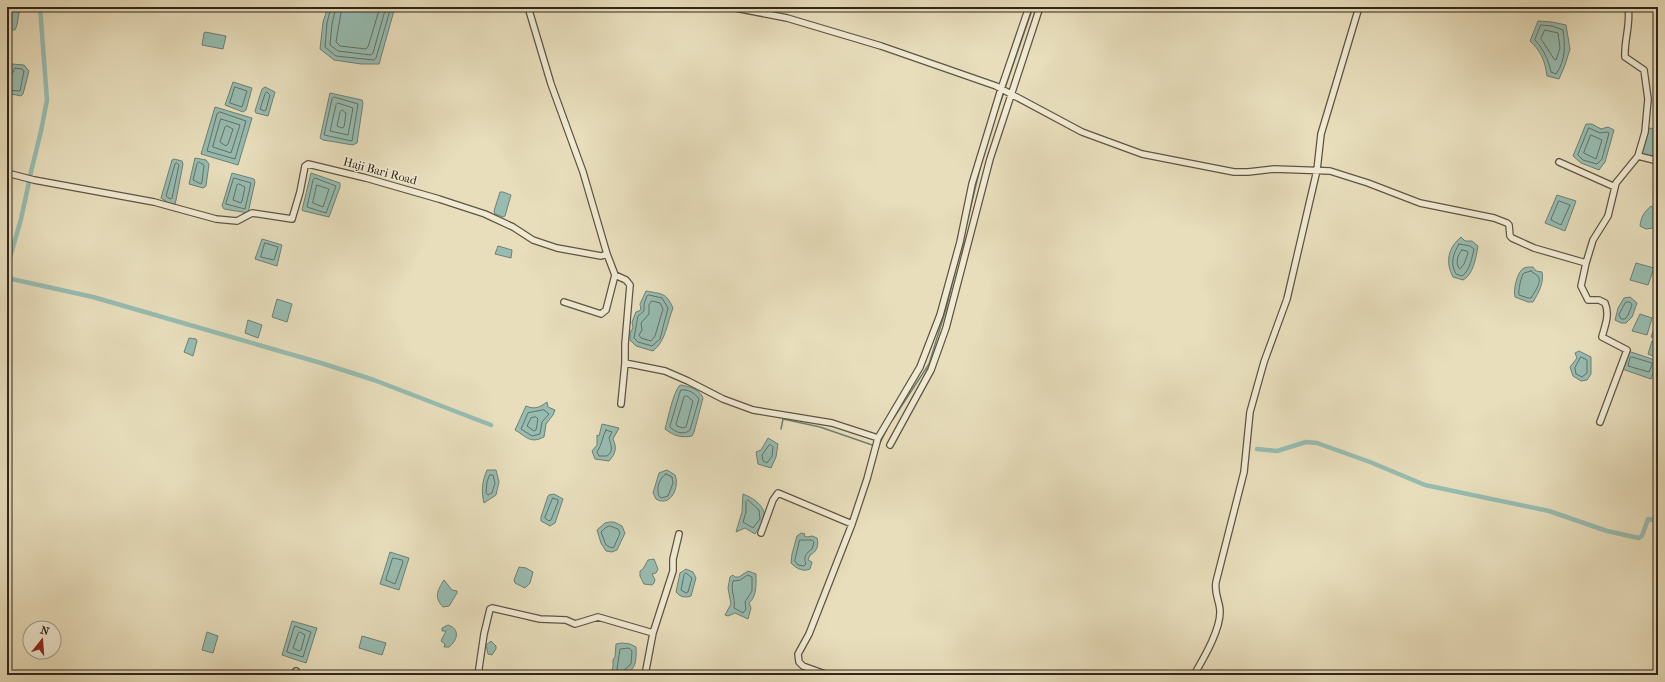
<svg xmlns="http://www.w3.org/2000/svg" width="1665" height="682" viewBox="0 0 1665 682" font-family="'IM FELL French Canon',serif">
	<rect width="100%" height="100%" fill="#e8debc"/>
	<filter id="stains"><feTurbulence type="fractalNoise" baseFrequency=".005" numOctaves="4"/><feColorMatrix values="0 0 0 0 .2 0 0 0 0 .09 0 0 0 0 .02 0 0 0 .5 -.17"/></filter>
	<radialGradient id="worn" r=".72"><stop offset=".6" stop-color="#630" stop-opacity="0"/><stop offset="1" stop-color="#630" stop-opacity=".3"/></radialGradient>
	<path fill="#97bcb1" stroke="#6e8074" d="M7,7H20L17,25L15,30H7Z
		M328,7H395L379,64H361L334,60L320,49L323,22Z
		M1538,21L1552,22L1566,25L1570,49L1565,65L1559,79L1547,76C1545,61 1541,51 1530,41Z
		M205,32L226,36L223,49L202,45L204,33Z
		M12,64L24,65L29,71L23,94L21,96L7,93V77Z
		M233,82L252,88L246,110L243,112L225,105Z
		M265,87L275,92L268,116L256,113L255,111L262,89Z
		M330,93L362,100L363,103L357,143L353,145L323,140L320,138Z
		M215,107L252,118L238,165L201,154Z
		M1586,124H1592L1601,129L1608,127L1614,130L1605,162L1599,170L1581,163L1573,156Z
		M1647,128L1658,129V159L1642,153Z
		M195,158L206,160L209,164L206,186L203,188L189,184Z
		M174,159L182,161L183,164L176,200L175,204H170L161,198L172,160Z
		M232,173L254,179L255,182L248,213L224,209L222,206Z
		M311,173L340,183V187L329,217L304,211L302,210Z
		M500,192H503L511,195L505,216L503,217L495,214L494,211Z
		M1557,195L1576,201L1565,231L1545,223Z
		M1651,206L1658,211V223L1653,228L1646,229L1640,226C1641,217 1644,212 1651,206Z
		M1461,237L1465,241H1472L1478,246C1476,258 1473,275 1463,280L1453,277C1445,262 1448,248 1461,237Z
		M262,239L282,245L277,266L255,259Z
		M498,246L512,250L511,258L495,254Z
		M1636,263L1654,268L1648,285L1630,280Z
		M1533,267L1536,271L1542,272C1544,283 1539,292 1533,302H1528L1515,297C1513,291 1517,271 1524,268C1526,267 1530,267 1533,267Z
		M646,291C661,294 666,292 673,308C667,323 666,341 653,351L636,346L630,340V333L633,328L632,322L636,312L641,310L640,304Z
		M1630,297L1637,303L1632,317L1626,323H1621L1615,320L1618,308L1624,298Z
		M277,299L292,304L287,322L272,317Z
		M1640,314L1652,318L1647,335L1632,331Z
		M248,320L262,325L258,338L245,333Z
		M1657,321H1658V339L1651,337Z
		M189,338L196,339L197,341L193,356L184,352Z
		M1652,341L1658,343V358L1648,354Z
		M1579,351L1591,357V374L1587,380L1581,381L1573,376L1570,367L1577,358L1575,353Z
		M1628,351L1658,361L1651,379L1622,369Z
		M680,385C689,386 699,389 703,398L694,432L692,436C681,438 674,436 665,429C668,419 673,392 680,385Z
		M547,402L548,407L555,410L553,415L546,424L544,437C530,444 527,437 515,430L526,406C535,410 540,407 547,402Z
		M602,424L619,428L613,439C617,448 616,453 609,461L595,459L592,451L597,445V435L599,436Z
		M768,438L778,444L776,457L771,468L758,464L756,452L761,450Z
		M487,470H496L499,482L496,495L484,503C481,491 482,482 487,470Z
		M667,470L675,475C680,486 671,508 656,499L653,493L659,473Z
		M554,494L563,499L555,523L550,526L541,521V517L548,496L549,495Z
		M743,494C753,498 767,506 764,520C763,524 757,530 755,534L745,528L736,532L742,512Z
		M610,522H614L622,526L625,533L617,550L612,552L606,551L601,543L597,530L605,523Z
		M801,533L805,534L804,536L807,537L812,536L817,538C819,545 817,552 810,555L808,560L812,562L810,569C803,572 797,569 791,563L792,554L797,536Z
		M390,552L409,558L399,590L380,584Z
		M654,559L658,569L656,573L652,574L655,580L654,583L652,585L644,584L640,576V571L643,569L648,560Z
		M519,567L526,568L533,572L530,583L525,588L515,583L514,580Z
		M686,569L693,572L696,578L691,596C685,598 680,597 676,592L680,573Z
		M748,571L756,574C756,585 757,596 749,603L751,608L748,619L735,613L728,616L725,615L731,604L728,588L730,577L733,575L735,577H739Z
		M444,580L452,590L457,591V593L449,606L443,607C434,597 437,591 444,580Z
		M292,621L317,628L306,663L282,655Z
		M448,625C461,629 457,641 449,647H444L445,644L441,641L446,631H442V628Z
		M207,632L218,636L213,653L202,650Z
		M362,636L386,643L382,655L359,648Z
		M491,641L496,646V649L492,655L488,654L486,645Z
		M622,643L630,644L636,647C637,666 634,675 613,675L611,673L613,667V660L615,657L616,644Z"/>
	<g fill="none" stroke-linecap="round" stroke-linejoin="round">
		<path stroke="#647165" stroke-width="1" d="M331,7L327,23L325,47L336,56L374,60L376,58L391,7
			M336,7L332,24L330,45L338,51L371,55L373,53L386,7
			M342,7L336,42L340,46L366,49L368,47L380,7
			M1541,25L1552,26L1563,30C1565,45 1566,60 1556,74L1551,72C1548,59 1544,50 1535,40Z
			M1545,30L1558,33L1560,48L1556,60L1554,59L1541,39Z
			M7,77L11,76L15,68L22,69L24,71L20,91L7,90
			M235,87L247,91L242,107L230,103Z
			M267,92L270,95L266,110L264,111L260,109L265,94Z
			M334,97L358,104L352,141L324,135L332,99Z
			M338,103L353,108L348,135L330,131L336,105Z
			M342,110L346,113L344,127L342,128L337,126L340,112Z
			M220,112L246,121L235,159L207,151L217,114Z
			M221,119L240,125L231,153L213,147Z
			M227,126L233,129L228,144L226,146L220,142L225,127Z
			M1589,128L1600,133L1607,132L1609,133L1602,159L1597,164L1583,160L1578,155Z
			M1591,135L1602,140L1596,159L1584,153Z
			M199,162L204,165L202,182L201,184L193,180L197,164Z
			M177,163L179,165L172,198L170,199L166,196L175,164Z
			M234,178L251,183L245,209L226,204Z
			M315,178L336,186L326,213L307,207L313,180Z
			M239,184L245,187L242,201L241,203L233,200L237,185Z
			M317,185L329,189L323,207L313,203Z
			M1559,201L1570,205L1561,225L1551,220Z
			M265,243L278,247L274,260L261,257Z
			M1459,244L1470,246L1474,249C1472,257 1470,271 1462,276L1456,274C1450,263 1453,254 1459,244Z
			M1462,250L1467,251L1468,253L1464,264L1460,269C1455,265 1457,255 1462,250Z
			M1531,271C1533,273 1538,275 1539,278C1541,283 1534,293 1531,298H1528L1519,295C1518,292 1521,275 1524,273C1526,272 1529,272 1531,271Z
			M649,295L662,298L668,308L660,339L652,346L638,342L634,338L638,316L644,311V304L647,296Z
			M652,301L660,303L663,309L655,336L651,341L641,338L639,335L642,330L641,323L649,314V305Z
			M1626,302H1630L1632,305L1628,315L1625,319H1621L1619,315Z
			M1581,357L1587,360V373L1582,377L1576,374L1575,368Z
			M1632,357L1652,363V365L1649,372L1628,366L1630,358Z
			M681,390C688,389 695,393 699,399L690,430C685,435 675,433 670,427Z
			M687,396L693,401L686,427L683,428L677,426L676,424L684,397Z
			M544,410L549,414L542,422L540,434L532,436L521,429L528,413Z
			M536,417L538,419L536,430L534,431L527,426L531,418Z
			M606,430L612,432L609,438C611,446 614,451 607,456H599L597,452C602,445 602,437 606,430Z
			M771,445L773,447L772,456L767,463L763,461L762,455L769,445Z
			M666,474L672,477L673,483L668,496L661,498L659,496C656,489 659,478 666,474Z
			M490,475H493L495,483L492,493L488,495L486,493L487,482Z
			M553,498L558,500V502L551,520L549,521L545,518Z
			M748,500L759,510L760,519L753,528L743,522L746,512V502Z
			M610,526L618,529L620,533L614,547L612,548L606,545L601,532L605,528Z
			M800,540H812L814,542L812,549C806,553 803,557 806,564L804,566L798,565L795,561Z
			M393,558L402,560L403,562L395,584L386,580Z
			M686,573L692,578L688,592L686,593L681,590L684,575Z
			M748,575L752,577V591L745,602L746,609L743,613L734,608C736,599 730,590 733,581L740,580Z
			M295,626L311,632L303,657L287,652Z
			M300,632L305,635L301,650L299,651L293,648L298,634Z
			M616,675L620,649L629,648L632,651L631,664L623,671L622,675"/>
		<path stroke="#6e8074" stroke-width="1.5" d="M1005,88L1033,7
			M998,109L1004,92
			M893,419L929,364L946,309L982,160
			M781,429L783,419L820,427L878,447L887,429"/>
		<path stroke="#97bcb1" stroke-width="4.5" d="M30,176L41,131L47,100L40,7
			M7,268L21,219L29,182
			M7,278L93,297L321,363L374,380L491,425
			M1257,449L1277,451L1306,442L1317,443L1370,462L1425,485L1549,511L1607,531L1639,538L1642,536L1648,519L1658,521"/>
		<g stroke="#5f5442" stroke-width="8">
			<path id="minor" d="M730,7L787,18L881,46L996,86L1082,132L1142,154L1234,172H1248L1274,169L1330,171L1368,183L1420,203L1494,218L1507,223L1509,225L1510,236L1512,238L1534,248L1586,263L1593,240L1608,216L1616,183L1638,156L1645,132L1648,99L1644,70L1625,57C1624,40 1631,24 1628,7
				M1638,156L1658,161
				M1559,162L1615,187
				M7,173L34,180L154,202L216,219L237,221L252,213L292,219L300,192L305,166L308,164L366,178L439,199L485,214L513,227L533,240L557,248L601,256L607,254L583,172L551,84L528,7
				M607,254L615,275L626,280L630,285L625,344V363L665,371L688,381L723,399L753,410L832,423L878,438L920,367L940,315L960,242L972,184L1001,89L1029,7
				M1586,263L1581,286L1588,300H1599L1605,303C1610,315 1605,325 1602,337L1627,350L1600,422
				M564,302L601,314L606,310L615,275
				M621,404L625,363
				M890,445L931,370L946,328L990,159L1040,7
				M761,533L773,500L778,493L852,524
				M295,675L296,671
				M478,675L484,634L490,609L492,608L540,619L566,620L575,624L598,617L653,633
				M645,675L653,633L673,571V559L679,534
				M828,675L803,666L799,662L798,654L809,634L852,524L867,479L878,438
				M1194,675C1203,659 1220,631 1220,612C1220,601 1214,595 1216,582L1244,472L1250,412L1264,362L1287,299L1317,170L1321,134L1359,7"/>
		</g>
		<use href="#minor" stroke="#f0ead3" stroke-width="5.5"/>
	</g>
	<g text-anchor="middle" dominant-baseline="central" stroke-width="3" stroke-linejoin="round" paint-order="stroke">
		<g font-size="12" fill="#312619" stroke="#f0ead3">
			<text transform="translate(380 171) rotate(15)">Haji Bari Road</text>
		</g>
	</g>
	<rect width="1665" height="682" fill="none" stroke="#e8debc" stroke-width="24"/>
	<rect x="8" y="8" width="1649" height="666" fill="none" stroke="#312619" stroke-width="2"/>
	<rect x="12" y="12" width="1641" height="658" fill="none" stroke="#312619"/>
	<g transform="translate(42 640) rotate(17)"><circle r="19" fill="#f0ead3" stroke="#a49c89"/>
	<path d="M0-3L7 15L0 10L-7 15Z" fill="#8f2418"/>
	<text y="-6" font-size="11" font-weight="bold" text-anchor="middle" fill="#312619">N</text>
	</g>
	<rect width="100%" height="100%" filter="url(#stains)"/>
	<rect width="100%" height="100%" fill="url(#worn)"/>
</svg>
